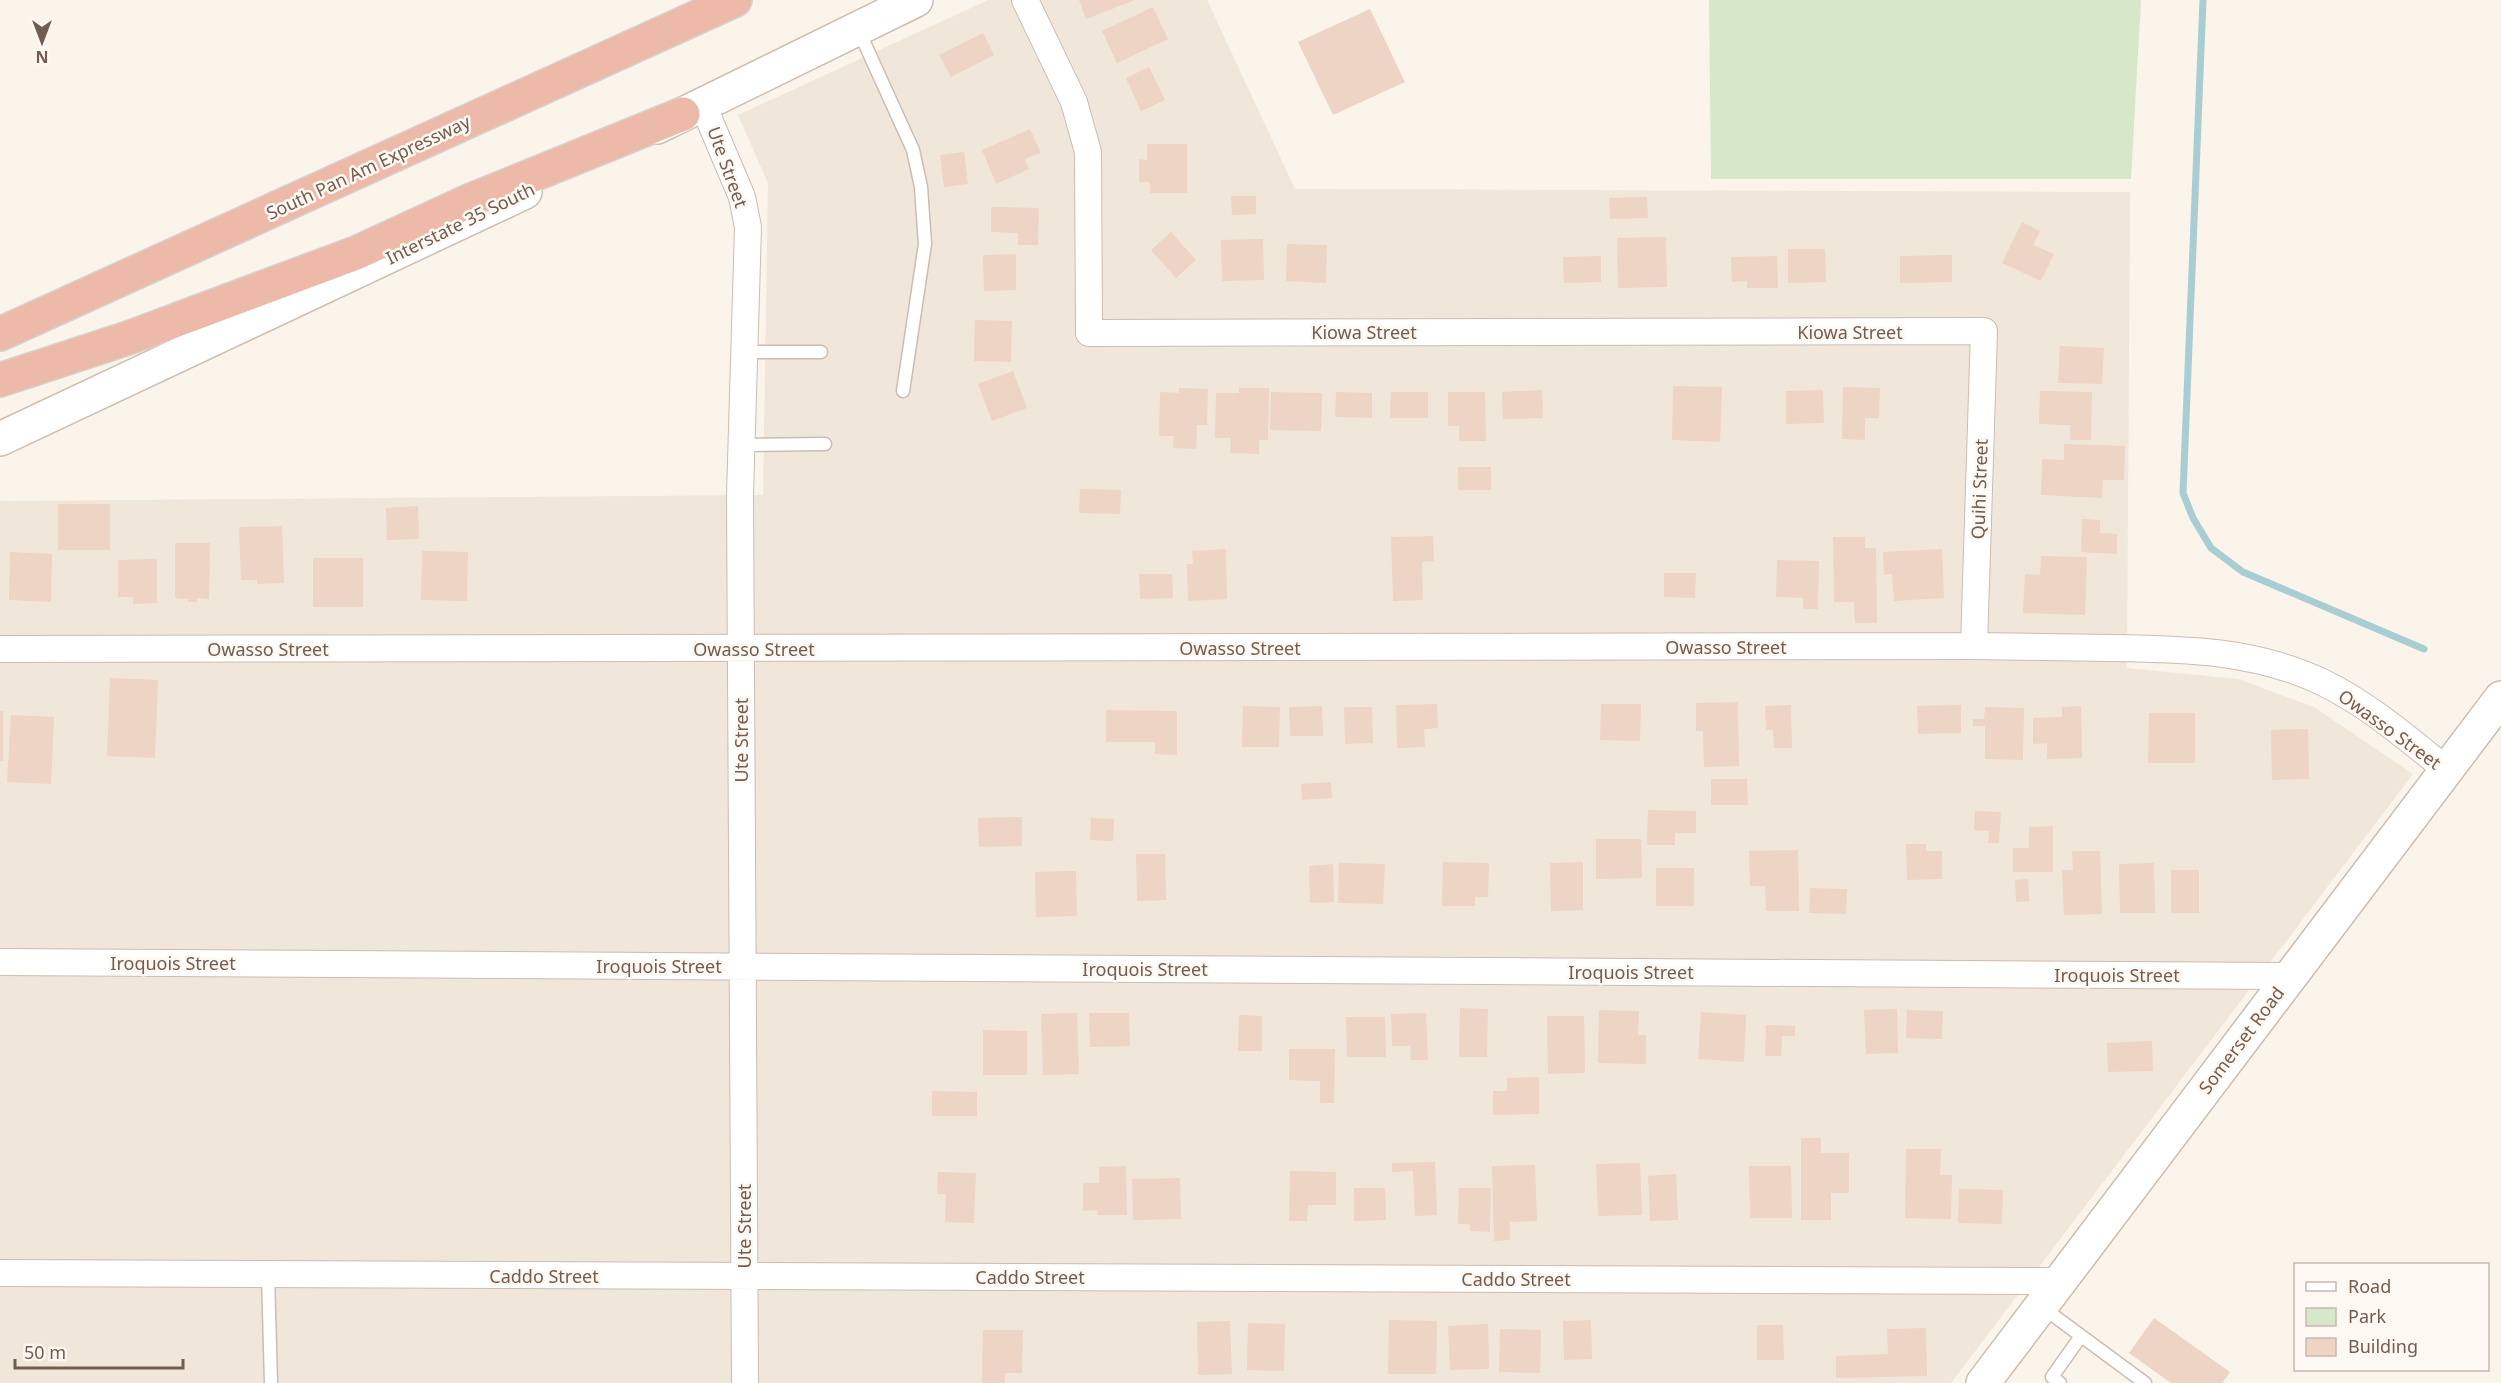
<svg xmlns="http://www.w3.org/2000/svg" width="2501" height="1383" viewBox="0 0 2501 1383" font-family="'Noto Sans',sans-serif">
	<rect width="100%" height="100%" fill="#faf4ea"/>
	<path fill="#f1e6da" d="M988,0H1207L1295,189L2130,192L2127,668L2238,679L2314,707L2413,774L1951,1383H0V501L763,495L768,183L738,115Z"/>
	<path fill="#d6e7ca" d="M1709,0H2141L2131,179H1711Z"/>
	<g fill="none" stroke-linecap="round" stroke-linejoin="round">
		<path stroke="#a8cdd3" stroke-width="7" d="M2203,0L2183,493L2193,518L2211,548L2243,572L2424,649"/>
	</g>
	<path fill="#edd4c5" d="M1079,0H1135L1086,19Z
		M1153,7L1168,39L1117,63L1102,31Z
		M1370,9L1405,82L1333,115L1298,42Z
		M983,33L994,55L951,77L939,55Z
		M1149,67L1165,100L1141,111L1126,78Z
		M1030,129L1041,153L1025,159L1029,169L996,184L982,150Z
		M1147,144H1187V193H1150V182H1139V159L1147,160Z
		M964,152L968,184L944,187L940,155Z
		M1231,196H1256V214L1232,215Z
		M1647,197L1648,218L1610,219L1609,198Z
		M991,207L1039,208L1038,245H1018V233L991,232Z
		M2022,222L2040,231L2033,245L2054,254L2041,281L2002,263Z
		M1171,232L1196,260L1176,278L1151,250Z
		M1666,237L1667,287L1618,288L1617,238Z
		M1263,239L1264,280L1222,281L1221,240Z
		M1287,244L1327,245L1326,283L1286,281Z
		M1788,249H1825L1826,282L1788,283Z
		M1016,254V290L984,291L983,255Z
		M1952,255V282L1900,283V256Z
		M1601,256V282L1564,283L1563,257Z
		M1777,256L1778,288H1747V281L1732,282L1731,257Z
		M975,320L1012,321L1011,362L974,361Z
		M2060,346L2104,348L2102,384L2058,383Z
		M1013,371L1027,408L992,421L978,384Z
		M1673,386L1722,387L1720,442L1672,440Z
		M1843,387L1880,388L1879,418H1865V440L1842,439Z
		M1179,388L1208,389L1207,425H1197L1196,449L1173,448L1174,436H1159L1160,392L1179,393Z
		M1239,388H1269L1268,440H1259V454L1230,453L1231,438H1215L1216,393H1239Z
		M1542,390L1543,418L1503,419L1502,392Z
		M1823,390L1824,423L1786,424V391Z
		M2040,391L2092,392L2091,440H2070V425L2039,424Z
		M1271,392L1322,393L1321,431L1270,430Z
		M1336,392L1372,393V418L1335,417Z
		M1391,392H1428V418H1390Z
		M1448,392H1485L1486,441H1459V426H1448Z
		M2064,444L2125,446L2124,480H2103L2102,498L2041,495L2042,459L2064,460Z
		M1458,467H1491V490H1458Z
		M1080,489L1121,490L1120,514L1079,513Z
		M58,504H110V550H58Z
		M418,506L419,539L387,540L386,508Z
		M2082,519L2100,520V533L2117,534V554L2081,552Z
		M282,526L284,583L257,584V580H241L239,527Z
		M1433,536L1434,561L1422,562L1423,600L1393,601L1391,537Z
		M1833,537H1865V548H1876L1877,623H1855L1854,602H1834Z
		M175,543H210L209,599L197,598V602H188V599L175,598Z
		M1226,549L1227,599L1188,601L1187,564H1193L1192,551Z
		M1942,549L1944,598L1894,601L1892,574L1884,575L1883,552Z
		M422,551L468,552L467,601L421,600Z
		M10,552L52,554L51,602L9,600Z
		M2041,556L2087,557L2085,615L2023,613L2025,574L2040,575Z
		M313,558H363V607H313Z
		M157,559V603L133,604V597H118V560Z
		M1777,560L1819,561L1818,609H1803V598L1776,597Z
		M1664,573H1696L1695,598L1664,597Z
		M1139,574H1172L1173,598L1140,599Z
		M110,678L158,680L155,758L107,756Z
		M1738,702L1739,766L1704,767L1703,731H1696V703Z
		M1437,704L1438,728L1424,729L1425,747L1397,748L1396,705Z
		M1601,704H1641L1640,741L1600,740Z
		M1791,705L1792,748H1774L1773,730H1766L1765,706Z
		M1961,705V733L1918,734L1917,706Z
		M1243,706L1280,707L1279,747H1242Z
		M1322,706L1323,736H1290L1289,707Z
		M2081,706L2082,758L2047,759V743L2033,744V718L2062,717V707Z
		M1344,707H1372L1373,743L1345,744Z
		M1985,707L2024,708L2023,760L1985,759V726H1973V719H1984Z
		M1106,710L1177,711V755L1155,754V742H1106Z
		M0,711H3V761H0Z
		M2149,713H2195V763H2148Z
		M11,715L54,717L51,784L7,782Z
		M2308,729L2309,779L2272,780L2271,730Z
		M1711,779H1747L1748,805H1711Z
		M1331,782L1332,798L1302,800L1301,784Z
		M1648,810L1696,811V833H1675V845H1647Z
		M1975,811L2001,812L1999,843H1988L1989,831L1974,830Z
		M1022,817V846L979,847L978,818Z
		M1091,818L1114,819L1113,841L1090,840Z
		M2053,826V872H2013V848H2029V827Z
		M1596,839H1641L1642,878L1596,879Z
		M1906,844H1926V851H1942V879L1907,880Z
		M1798,850L1799,911H1766L1765,886H1750L1749,851Z
		M2072,851H2100L2102,914L2064,915L2062,870H2073Z
		M1136,854H1165L1166,900L1137,901Z
		M1443,862L1489,863L1488,897H1475V906H1442Z
		M1583,862V910L1551,911L1550,863Z
		M1339,863L1385,864L1383,904L1338,903Z
		M2154,863L2155,913H2120L2119,864Z
		M1333,864L1334,902L1310,903L1309,866Z
		M1656,868H1694V906H1656Z
		M2171,870H2199V913H2171Z
		M1076,871L1077,916L1036,917L1035,872Z
		M2028,879L2029,901L2016,902L2015,880Z
		M1810,888L1847,889L1846,914L1809,913Z
		M1460,1008L1488,1009L1487,1057H1459Z
		M1897,1009L1898,1053L1866,1054L1864,1010Z
		M1599,1010L1639,1011L1638,1035H1646V1064L1598,1063Z
		M1907,1010L1943,1011L1942,1039L1906,1038Z
		M1701,1012L1746,1015L1744,1062L1698,1059Z
		M1077,1013L1079,1074L1043,1075L1041,1014Z
		M1089,1013H1129L1130,1046L1090,1047Z
		M1426,1013L1428,1060H1411L1410,1046H1392L1391,1014Z
		M1239,1015L1262,1016V1051H1238Z
		M1547,1016H1584L1585,1073L1548,1074Z
		M1346,1017H1385L1386,1057H1347Z
		M1766,1025L1795,1026V1036H1782L1781,1056H1765Z
		M983,1030L1027,1031V1075H983Z
		M2152,1041L2153,1071L2108,1072L2107,1043Z
		M1289,1049H1335L1334,1103H1320V1081L1289,1080Z
		M1539,1077V1114L1493,1115V1091H1507V1078Z
		M932,1091L977,1092V1116H932Z
		M1801,1138H1821V1153H1849V1193H1831V1220H1801Z
		M1906,1149H1941L1940,1175H1952L1951,1219L1905,1218Z
		M1435,1162L1437,1215L1415,1216L1413,1171L1392,1172V1163Z
		M1640,1163L1642,1215L1598,1216L1596,1164Z
		M1535,1165L1537,1221L1510,1222V1240L1494,1241L1492,1166Z
		M1126,1166L1127,1215H1098L1097,1210L1083,1211V1183H1099V1167Z
		M1749,1166H1791L1792,1218H1750Z
		M1290,1171L1336,1172V1205H1308L1307,1221H1289Z
		M938,1172L976,1173L974,1223L945,1222L946,1194H937Z
		M1676,1174L1678,1220L1650,1221L1648,1176Z
		M1180,1178L1181,1219L1133,1220L1132,1179Z
		M1354,1188H1385L1386,1220L1354,1221Z
		M1459,1188H1491L1490,1232L1470,1231V1224H1458Z
		M1959,1189L2003,1190L2002,1224L1958,1223Z
		M2154,1318L2230,1372L2222,1383H2171L2129,1353Z
		M1389,1320L1437,1321L1436,1374H1388Z
		M1591,1320L1592,1359L1564,1360L1563,1321Z
		M1230,1321L1232,1374L1198,1375L1197,1322Z
		M1248,1323L1285,1324L1284,1371L1247,1370Z
		M1488,1324L1489,1369L1450,1370L1448,1326Z
		M1757,1325H1783L1784,1360H1757Z
		M1926,1328L1927,1376L1836,1378V1356L1888,1354L1887,1329Z
		M1500,1329L1541,1330L1540,1373L1499,1372Z
		M983,1330H1023L1022,1373H1005V1383H982Z"/>
	<g fill="none" stroke-linecap="round" stroke-linejoin="round">
		<g stroke="#ccbcb1" stroke-width="15">
			<path id="lane" d="M858,29L913,150L921,187L925,244L903,391
				M744,352H821
				M741,445L825,444
				M268,1275L271,1383
				M2042,1307L2145,1383
				M2060,1383L2052,1377L2081,1336"/>
		</g>
		<g stroke="#ccbcb1" stroke-width="28">
			<path id="street" d="M1025,0L1074,102L1088,152L1089,333L1984,331L1974,646
				M703,105L742,197L748,227L740,495L745,1383
				M0,649L1974,646C2020,647 2065,647 2111,648C2185,649 2256,650 2324,683C2369,705 2408,739 2447,770
				M0,962L2290,976
				M0,1273L2060,1281"/>
		</g>
		<g stroke="#cebdaf" stroke-width="36">
			<path id="secondary" d="M657,127L916,0
				M0,439L525,192
				M1983,1383L2501,698"/>
		</g>
		<g stroke="#d8d1ce" stroke-width="36">
			<path id="highway" d="M0,334L735,0
				M0,380L131,337L356,253L469,201L683,114"/>
		</g>
		<use href="#lane" stroke="#fff" stroke-width="12"/>
		<use href="#street" stroke="#fff" stroke-width="26"/>
		<use href="#secondary" stroke="#fff" stroke-width="33"/>
		<use href="#highway" stroke="#edbaa9" stroke-width="33"/>
	</g>
	<g text-anchor="middle" dominant-baseline="central" stroke-width="5" stroke-linejoin="round" paint-order="stroke">
		<g font-size="18" fill="#735c50" stroke="#fdf8f1">
			<text transform="translate(368 167) rotate(-25)">South Pan Am Expressway</text>
			<text transform="translate(728 167) rotate(70)">Ute Street</text>
			<text transform="translate(460 223) rotate(-26)">Interstate 35 South</text>
			<text x="1364" y="332">Kiowa Street</text>
			<text x="1850" y="332">Kiowa Street</text>
			<text transform="translate(1979 489) rotate(-88)">Quihi Street</text>
			<text x="1726" y="647">Owasso Street</text>
			<text x="1240" y="648">Owasso Street</text>
			<text x="268" y="649">Owasso Street</text>
			<text x="754" y="649">Owasso Street</text>
			<text transform="translate(2390 729) rotate(36)">Owasso Street</text>
			<text transform="translate(741 740) rotate(-90)">Ute Street</text>
			<text x="173" y="963">Iroquois Street</text>
			<text x="659" y="966">Iroquois Street</text>
			<text x="1145" y="969">Iroquois Street</text>
			<text x="1631" y="972">Iroquois Street</text>
			<text x="2117" y="975">Iroquois Street</text>
			<text transform="translate(2241 1040) rotate(-53)">Somerset Road</text>
			<text transform="translate(744 1226) rotate(-90)">Ute Street</text>
			<text x="544" y="1276">Caddo Street</text>
			<text x="1030" y="1277">Caddo Street</text>
			<text x="1516" y="1279">Caddo Street</text>
		</g>
	</g>
	<rect x="2294" y="1263" width="195" height="108" fill="#fdf8f1" stroke="#c6bab1" stroke-width="1.5"/>
	<rect x="2306" y="1282" width="30" height="9" fill="#ffffff" stroke="#c6bab1" stroke-width="1.5"/>
	<text x="2348" y="1293" font-size="18" fill="#735c50">Road</text>
	<rect x="2306" y="1308" width="30" height="18" fill="#d6e7ca" stroke="#c6bab1" stroke-width="1.5"/>
	<text x="2348" y="1323" font-size="18" fill="#735c50">Park</text>
	<rect x="2306" y="1338" width="30" height="18" fill="#edd4c5" stroke="#c6bab1" stroke-width="1.5"/>
	<text x="2348" y="1353" font-size="18" fill="#735c50">Building</text>
	<g transform="translate(42 42) rotate(180)" stroke="#fdf8f1" stroke-width="4.5" paint-order="stroke">
	<path d="M0-4.5L10 22L0 15L-10 22Z" fill="#735c50"/>
	<text y="-9" font-size="16" font-weight="bold" text-anchor="middle" fill="#735c50">N</text>
	</g>
	<path d="M15 1359v9h168v-9" fill="none" stroke="#735c50" stroke-width="3"/>
	<text x="24" y="1359" font-size="18" fill="#735c50" stroke="#fdf8f1" stroke-width="4.5" paint-order="stroke">50 m</text>
</svg>
